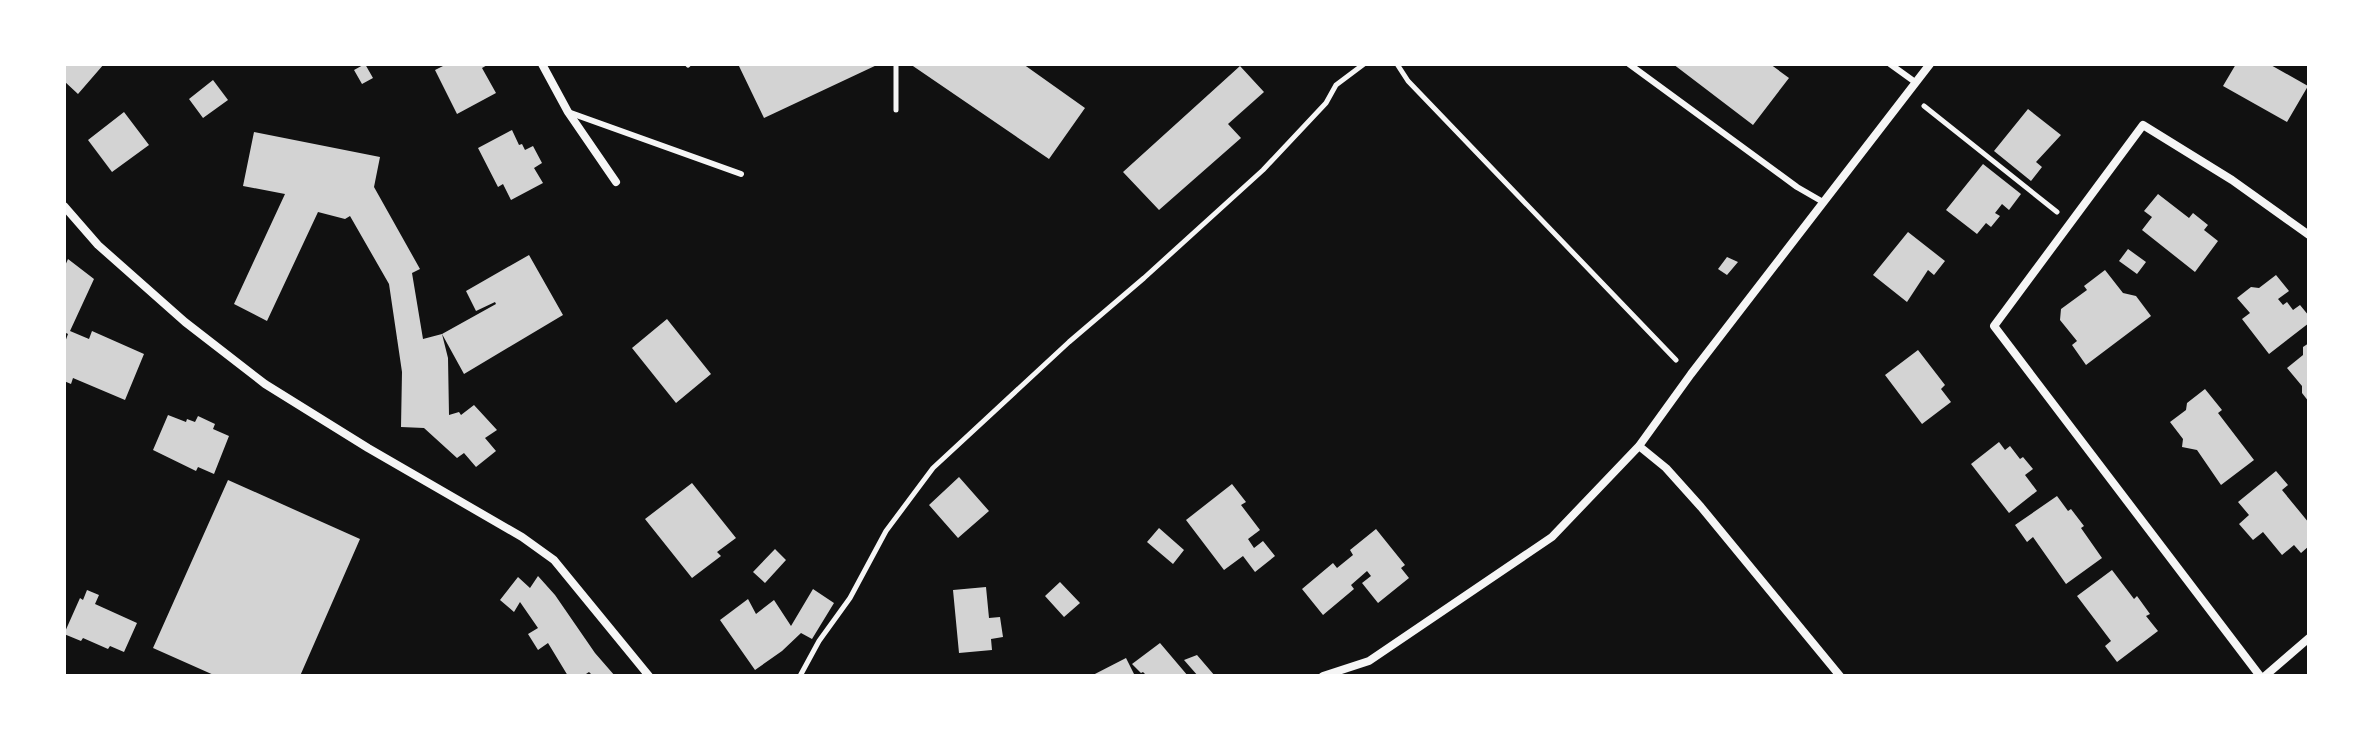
<svg xmlns="http://www.w3.org/2000/svg" width="2373" height="740" viewBox="0 0 2373 740" font-family="'PT Sans Narrow',sans-serif">
	<rect width="100%" height="100%" fill="#111"/>
	<path fill="#d3d3d3" d="M64,64H104L78,94L64,81Z
		M365,64L373,78L362,84L354,70Z
		M447,64H489L482,68L496,93L457,114L435,70Z
		M738,64H879L764,118Z
		M910,64H1023L1085,108L1049,159Z
		M1673,64H1770L1789,78L1753,125Z
		M2236,64H2269L2308,86L2287,122L2223,86Z
		M1240,66L1264,92L1228,124L1241,138L1159,210L1123,172Z
		M213,80L228,100L203,118L189,99Z
		M2028,109L2061,135L2036,162L2042,167L2031,181L1994,151Z
		M124,112L149,145L112,172L88,140Z
		M512,130L519,145L522,144L525,150L533,146L542,163L534,168L543,183L511,200L503,184L498,187L478,148Z
		M254,132L380,157L374,187L420,269L412,273L423,339L442,334L448,358L449,415L459,412L461,415L474,405L497,430L485,438L496,451L476,467L464,453L457,458L424,428L401,427L402,372L389,284L350,216L345,219L318,212L267,321L234,304L285,194L243,186Z
		M1983,164L2021,194L2009,210L2002,204L1995,213L2000,216L1991,227L1986,223L1977,234L1946,210Z
		M2158,194L2189,218L2193,213L2208,225L2204,230L2218,241L2195,272L2142,230L2152,217L2144,211Z
		M1908,232L1945,261L1934,275L1928,270L1907,302L1873,275Z
		M2128,249L2146,262L2137,274L2119,261Z
		M529,255L563,315L464,374L442,334L496,304L495,302L476,311L466,291Z
		M1727,257L1738,262L1727,275L1718,269Z
		M68,259L94,279L70,331L89,339L92,331L144,354L125,400L73,378L71,384L64,381V345L68,334L64,332V268Z
		M2105,270L2123,293L2136,296L2151,316L2086,365L2072,345L2077,341L2060,320L2061,309L2087,290L2084,286Z
		M2276,275L2289,291L2278,299L2283,305L2287,302L2293,310L2300,305L2309,316V323L2269,354L2242,319L2250,313L2237,298L2251,287L2259,288Z
		M667,319L711,374L676,403L632,348Z
		M2309,343V402L2302,393V386L2287,368L2303,355V347Z
		M1918,350L1945,385L1941,389L1951,402L1922,424L1885,375Z
		M2205,389L2222,410L2218,413L2254,460L2221,485L2197,450L2182,447L2183,439L2170,422L2186,410L2187,403Z
		M168,415L186,422L187,419L195,422L198,416L215,424L213,429L229,436L214,474L198,467L196,471L153,450Z
		M1999,442L2005,450L2010,446L2020,459L2023,457L2033,469L2025,475L2037,491L2009,513L1971,464Z
		M2276,471L2288,485L2282,490L2309,523V546L2301,553L2294,545L2282,555L2263,532L2253,540L2239,524L2249,515L2238,502Z
		M959,477L989,511L958,538L929,505Z
		M228,480L360,539L300,676H216L153,648Z
		M692,483L736,538L717,552L721,556L692,578L645,519Z
		M1232,484L1246,502L1241,505L1260,530L1248,539L1254,548L1263,541L1275,556L1255,572L1243,556L1224,570L1186,520Z
		M2057,496L2068,511L2071,509L2084,526L2081,528L2102,558L2066,584L2033,537L2027,542L2015,525Z
		M1159,528L1184,550L1173,564L1147,542Z
		M1376,529L1405,565L1401,568L1409,578L1378,603L1362,583L1371,576L1367,571L1351,585L1354,589L1323,615L1302,589L1333,563L1337,568L1353,555L1350,550Z
		M775,549L786,560L765,583L753,572Z
		M2112,570L2134,599L2137,596L2150,614L2146,616L2158,631L2117,662L2105,646L2111,641L2077,596Z
		M538,576L555,595L595,653L615,676H593L589,672L583,676H568L548,643L538,650L528,634L538,628L520,602L514,612L500,600L518,577L530,588Z
		M1060,582L1080,603L1064,617L1045,596Z
		M986,587L989,618L1000,617L1003,637L991,639L992,650L959,653L953,590Z
		M813,589L834,603L812,639L801,633L782,651L755,670L720,620L748,599L756,614L774,600L791,626Z
		M87,590L99,595L95,604L137,623L124,652L110,646L108,649L83,638L81,641L64,634L80,598L83,600Z
		M1160,643L1188,676H1147L1143,672L1141,673L1132,664Z
		M1197,655L1215,676H1198L1184,660Z
		M1126,658L1135,676H1091Z"/>
	<g fill="none" stroke-linecap="round" stroke-linejoin="round">
		<path stroke="#f5f5f5" stroke-width="5" d="M1397,64L1408,81L1676,360
			M688,65L689,64
			M1924,106L2057,212
			M896,110V64
			M800,676L819,641L850,598L886,531L933,468L1069,342L1144,278L1263,170L1326,103L1336,85L1364,64"/>
		<path stroke="#f5f5f5" stroke-width="6" d="M1629,64L1797,187L1823,202
			M1890,64L1915,82
			M568,112L741,174"/>
		<path stroke="#f5f5f5" stroke-width="8" d="M542,64L568,112L616,182
			M64,206L98,245L185,322L265,384L368,448L522,537L554,560L649,676
			M1639,446L1666,468L1701,507L1840,676
			M1323,676L1369,661L1552,537L1639,446L1691,374L1930,64
			M2260,676L1994,326L2143,125L2232,180L2309,235
			M2265,676L2309,638"/>
	</g>
	<rect width="2373" height="740" fill="none" stroke="#ffffff" stroke-width="132"/>
</svg>
